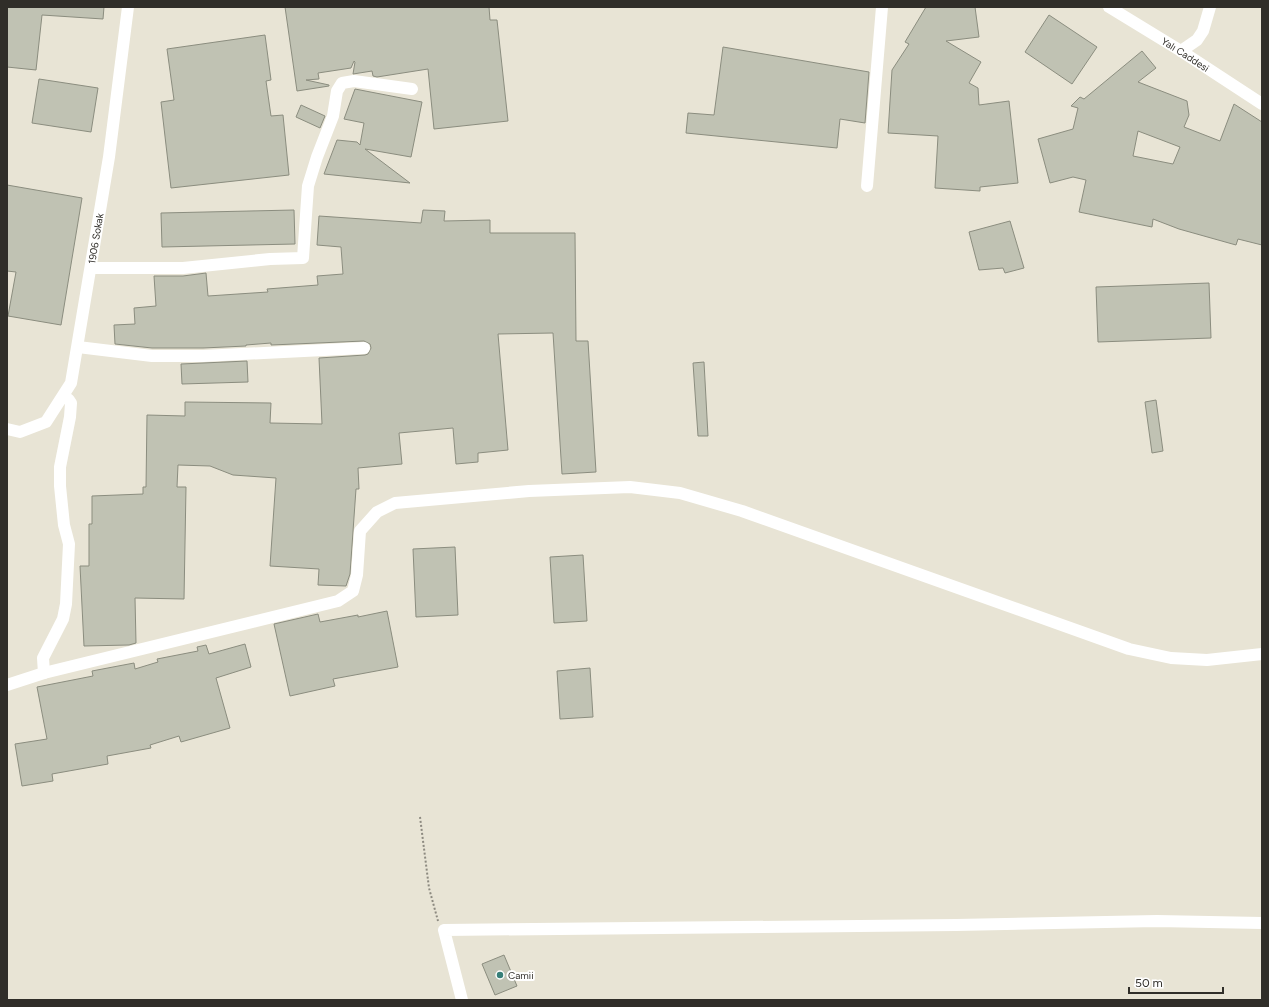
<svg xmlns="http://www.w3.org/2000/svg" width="1269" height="1007" viewBox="0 0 1269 1007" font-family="Figtree,sans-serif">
	<rect width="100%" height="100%" fill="#e8e4d5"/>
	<path fill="#c0c2b3" stroke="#8b8d7f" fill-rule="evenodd" d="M7,7H104L103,19L42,15L36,70L7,67Z
		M285,7H489L490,20H497L508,121L434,129L428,69L377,77L373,76L372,71L353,74L355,62L354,61L351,68L318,73L319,79L306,80L329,85V86L297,91Z
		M926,7H975L979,37L946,41L981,62L969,83L978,88L979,105L1009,101L1018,183L980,187V191L935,188L938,136L888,133L892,70L909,44L905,42Z
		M1049,15L1097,47L1072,84L1025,52Z
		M265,35L271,80L266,81L271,116L283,115L289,175L171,188L161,102L174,100L167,49Z
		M723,47L869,72L865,123L840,119L837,148L686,133L688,113L714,115Z
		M1142,51L1156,68L1138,82L1187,101L1189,115L1184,127L1220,141L1234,104L1262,122V245L1238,239L1236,245L1179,229L1153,219L1152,227L1079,212L1086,180L1073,177L1050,183L1038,139L1073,129L1078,108L1071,106L1080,97L1084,99ZM1138,131L1180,147L1173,164L1133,156Z
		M39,79L98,88L91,132L32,123Z
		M355,89L422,102L411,157L365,149L410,183L324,174L337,140L357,142L360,145L364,123L344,119Z
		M301,105L325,116L320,128L296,117Z
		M7,185L82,198L61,325L8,316L16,272L7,271Z
		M294,210L295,244L162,247L161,213Z
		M423,210L445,211L444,221L490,220V233H575L576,341H588L596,472L562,474L553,333L498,334L508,450L478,453V462L456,464L453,428L399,433L402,464L358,468L359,489H356L350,574L346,586L318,585L319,569L270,566L276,478L233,475L210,466L178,465L177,487H186L184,599L135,598L136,643L129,645L84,646L80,566H89V524H92V496L143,494V487H146L147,415L185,416V402L271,403L270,423L322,424L319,358L365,355L368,354L371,348L370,344L364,341L271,345V343L246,345V346L203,348H152L115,344L114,325L135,324L134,308L156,306L154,276H183L206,273L208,296L268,292L267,289L318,285L317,276L343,274L341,247L317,245L319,216L421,223Z
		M1010,221L1024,268L1005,273L1003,268L979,270L969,232Z
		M1209,283L1211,338L1098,342L1096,287Z
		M247,361L248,382L182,384L181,364Z
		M704,362L708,436H698L693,363Z
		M1156,400L1163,451L1152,453L1145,402Z
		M455,547L458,615L416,617L413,549Z
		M583,555L587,621L554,623L550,557Z
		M387,611L398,667L333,679L335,686L290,696L274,624L318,614L320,622L358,615V617Z
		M245,644L251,667L216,678L230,728L181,742L179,736L150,745L151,748L107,756L108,764L52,774L53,781L22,786L15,744L47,739L37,687L93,676L92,671L134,663L135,669L158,662L157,659L198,651L197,647L206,645L209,654Z
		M590,668L593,717L560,719L557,671Z
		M504,955L517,986L495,995L482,964Z"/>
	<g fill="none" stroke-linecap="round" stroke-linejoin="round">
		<path stroke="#8d8a80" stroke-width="2" stroke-dasharray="2 2" stroke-linecap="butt" d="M420,817L429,888L438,921"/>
		<g stroke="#fff" stroke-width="12">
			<path id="s1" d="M1109,7L1181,51L1262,104"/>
			<path d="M1181,51L1197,40L1203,31L1210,7"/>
			<path d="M867,186L882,7"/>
			<path d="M91,268H183L270,259L303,258L308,186L317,157L333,116L337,91L342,83L354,81L412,89"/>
			<path d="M78,347L152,356H203L364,348"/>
			<path id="s2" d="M7,429L20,432L46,422L71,383L109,157L128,7"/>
			<path d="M44,673L43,658L63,619L66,604L69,544L64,525L60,486V467L70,417L71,403L69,400L64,396"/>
			<path d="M7,685L44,673L338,601L353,591L357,575L360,531L377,512L395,503L529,491L630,487L680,493L742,511L1129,649L1171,658L1207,660L1262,654"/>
			<path d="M462,1000L444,930L956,925L1157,921L1262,923"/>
		</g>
	</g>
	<circle fill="#377f79" stroke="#fff" stroke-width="1.5" cx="500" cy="975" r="4"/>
	<g text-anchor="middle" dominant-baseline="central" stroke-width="4" stroke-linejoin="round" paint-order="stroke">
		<g font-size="10" fill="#302e29" stroke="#fff">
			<text stroke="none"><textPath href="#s1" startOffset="90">Yalı Caddesi</textPath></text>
			<text stroke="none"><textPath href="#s2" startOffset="234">1906 Sokak</textPath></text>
		</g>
		<g font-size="10" fill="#302e29" stroke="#fff" text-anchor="start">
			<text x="508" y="975">Camii</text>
		</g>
	</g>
	<rect width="1269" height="1007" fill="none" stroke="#302e29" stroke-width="16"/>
	<path d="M1129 987v6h94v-6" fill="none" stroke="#302e29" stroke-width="2"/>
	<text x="1135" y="987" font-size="12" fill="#302e29" stroke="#ffffff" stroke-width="3" paint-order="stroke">50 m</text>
</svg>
